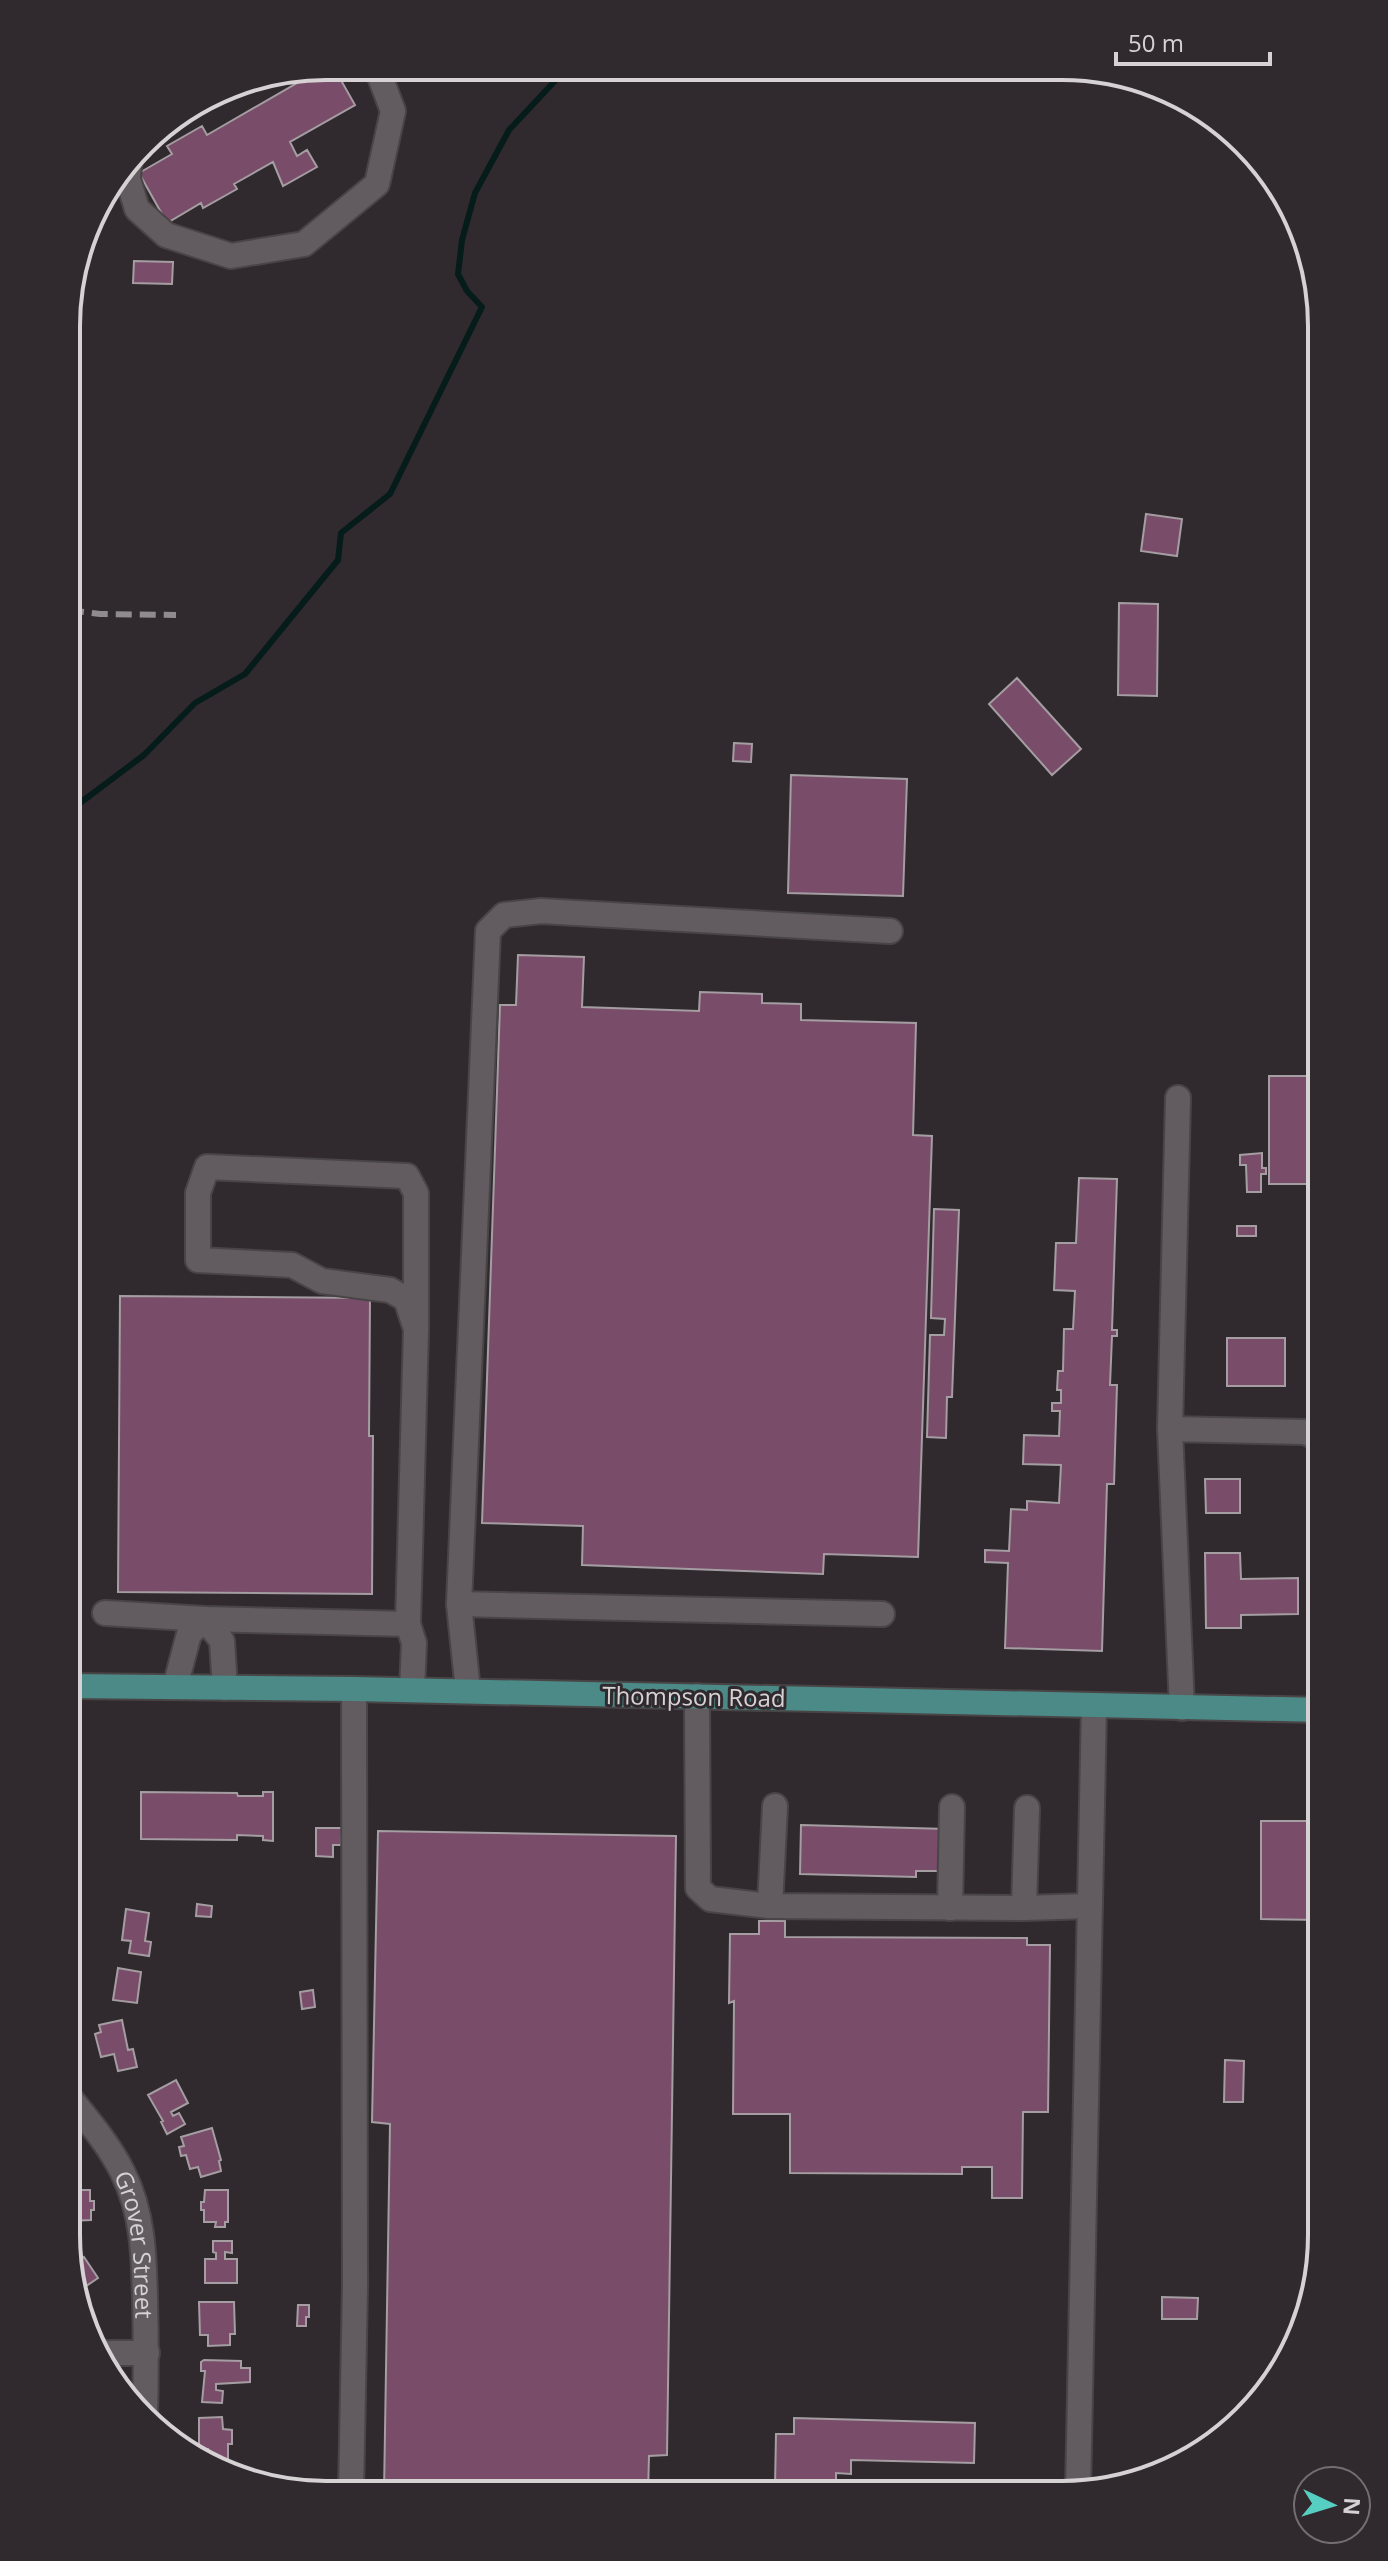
<svg xmlns="http://www.w3.org/2000/svg" width="1388" height="2561" viewBox="0 0 1388 2561" font-family="'Open Sans',sans-serif">
	<rect width="100%" height="100%" fill="#302a2e"/>
	<g fill="none" stroke-linecap="round" stroke-linejoin="round">
		<path stroke="#051c1a" stroke-width="6" d="M68,812L144,755L195,703L245,674L338,560L341,533L390,494L482,307L467,291L458,274L462,240L475,193L509,130L567,68"/>
	</g>
	<path fill="#794c69" stroke="#a49da1" stroke-width="2" d="M333,66L355,105L290,142L297,156L307,150L317,167L283,186L273,162L234,184L237,189L203,208L201,203L167,223L139,173L172,154L167,146L202,126L207,135L316,72L314,68Z
		M134,261L173,262L172,284L133,283Z
		M1146,514L1182,519L1177,556L1141,551Z
		M1119,603L1158,604L1157,696L1118,695Z
		M1017,678L1081,749L1052,775L989,704Z
		M734,743L752,744L751,762L733,761Z
		M791,775L907,779L903,896L788,893Z
		M518,955L584,957L582,1007L699,1011L700,992L762,994V1003L801,1004V1020L916,1023L913,1135L932,1136L918,1557L824,1554L823,1574L582,1565L583,1526L482,1523L500,1005H516Z
		M1269,1076H1322V1184H1269Z
		M1262,1153V1168H1266V1174H1261V1192H1247L1246,1165H1240V1155Z
		M1079,1178L1117,1179L1112,1330H1117V1336H1112L1110,1385H1117L1114,1484H1107L1102,1651L1005,1648L1008,1563L985,1562V1550L1009,1551L1011,1509L1027,1510V1501L1059,1503L1061,1465L1023,1464L1024,1435L1059,1436L1060,1411H1052V1403H1061V1390H1057L1058,1371H1063L1064,1329H1073L1075,1291L1054,1290L1056,1243H1076Z
		M934,1209L959,1210L952,1397H947L946,1438L927,1437L930,1335H944L945,1319L931,1318Z
		M1237,1226H1256V1236H1237Z
		M120,1296L370,1298L369,1436H373L372,1594L118,1592Z
		M1227,1338H1285V1386H1227Z
		M1205,1479H1240V1513H1206Z
		M1205,1553H1240L1241,1579L1298,1578V1614L1241,1615V1628H1206Z
		M141,1792L237,1793L238,1796H263V1792H273V1841L263,1840V1836L237,1835V1840L141,1839Z
		M1261,1821H1322V1920L1261,1919Z
		M801,1825L947,1829L946,1871H916V1877L800,1874Z
		M316,1828H342L341,1845H333V1857L316,1856Z
		M378,1831L676,1836L667,2455L649,2456L648,2494L384,2493L390,2124L372,2122Z
		M197,1904L212,1906L211,1917L196,1916Z
		M126,1909L149,1913L145,1941L151,1942L149,1956L129,1953L131,1941L122,1940Z
		M759,1921H785V1937L1027,1938V1945H1050L1048,2112H1023L1022,2198H992V2167H962V2174L790,2173V2114H733L734,2001L729,2003L730,1934H759Z
		M118,1968L141,1972L137,2003L113,2000Z
		M313,1990L315,2007L302,2009L300,1992Z
		M122,2020L128,2050L133,2049L137,2067L118,2071L114,2054L101,2057L95,2034L101,2032L99,2025Z
		M1225,2060L1244,2061L1243,2102H1224Z
		M176,2080L188,2103L171,2112L173,2116L179,2113L185,2124L167,2134L161,2122L163,2121L148,2095Z
		M212,2128L221,2160L219,2161L221,2171L201,2177L198,2167L190,2169L186,2155L181,2156L179,2147L184,2146L181,2137Z
		M67,2190H90V2201H94V2210H91V2220L68,2221Z
		M205,2190H228V2222H225V2227H215L216,2222H204V2210H201V2202H204Z
		M213,2241H232V2253L225,2252V2259H237V2283H205V2259H216V2253L213,2252Z
		M84,2257L98,2278L76,2293L71,2266Z
		M1162,2297L1198,2298L1197,2319H1162Z
		M199,2302H234L235,2334H230V2345L208,2346V2335H200Z
		M298,2305H309V2317H306V2326H297Z
		M204,2360L241,2361V2368H250V2382L216,2384V2390L223,2391L222,2403L202,2402L205,2371H201V2362Z
		M222,2417L223,2429L232,2430V2444H228V2460H208V2449H199V2418Z
		M794,2418L975,2423L974,2463L851,2460V2474L836,2473V2488L775,2487L776,2434H794Z"/>
	<g fill="none" stroke-linecap="round" stroke-linejoin="round">
		<g stroke="#494547" stroke-width="28">
			<g id="minor">
				<path d="M129,164L128,179L137,209L166,235L231,256L304,244L377,184L393,111L376,66"/>
				<path d="M1178,1098L1170,1429L1182,1708"/>
				<path d="M1170,1429L1305,1432L1322,1440"/>
				<path d="M459,1604L882,1614"/>
				<path d="M105,1613L205,1619L408,1624"/>
				<path d="M175,1687L189,1634L205,1619L222,1641L225,1688"/>
				<path d="M412,1690L414,1643L408,1624L416,1329L406,1299L390,1290L322,1281L292,1265L198,1260V1193L207,1167L407,1176L416,1193V1329"/>
				<path d="M468,1691L459,1604L488,931L504,915L541,911L890,931"/>
				<path d="M697,1696L698,1888L710,1899L770,1906L1024,1908L1090,1906"/>
				<path d="M770,1906L775,1806"/>
				<path d="M950,1908L952,1807"/>
				<path d="M1024,1908L1027,1808"/>
				<path id="s1" d="M66,2093C86,2118 109,2144 123,2173C143,2213 144,2256 145,2300C146,2339 146,2378 145,2417"/>
				<path d="M102,2353H147"/>
				<path d="M1078,2492L1094,1705"/>
				<path d="M351,2493L355,2286L354,1689"/>
			</g>
		</g>
		<g stroke="#494547" stroke-width="28">
			<path id="major" d="M67,1686L354,1689L1322,1710"/>
		</g>
		<use href="#minor" stroke="#625c60" stroke-width="24"/>
		<use href="#major" stroke="#4b8a86" stroke-width="24"/>
		<path stroke="#908b8e" stroke-width="6" stroke-dasharray="16 8" stroke-linecap="butt" d="M68,610L100,614L176,615"/>
	</g>
	<g text-anchor="middle" dominant-baseline="central" stroke-width="6" stroke-linejoin="round" paint-order="stroke">
		<g font-size="24" fill="#d6d2d4" stroke="#302a2e">
			<text transform="translate(694 1696) rotate(1)">Thompson Road</text>
			<text stroke="none"><textPath href="#s1" startOffset="172">Grover Street</textPath></text>
		</g>
	</g>
	<path d="M0 0H1388V2561H0ZM326 80H1062A246 246 0 0 1 1308 326V2235A246 246 0 0 1 1062 2481H326A246 246 0 0 1 80 2235V326A246 246 0 0 1 326 80Z" fill="#302a2e" fill-rule="evenodd"/>
	<path fill="none" stroke="#d6d2d4" stroke-width="4" d="M326 80H1062A246 246 0 0 1 1308 326V2235A246 246 0 0 1 1062 2481H326A246 246 0 0 1 80 2235V326A246 246 0 0 1 326 80Z"/>
	<g transform="translate(1332 2505) rotate(94)"><circle r="38" fill="#302a2e" stroke="#726d70" stroke-width="2"/>
	<path d="M0-6L14 30L0 20L-14 30Z" fill="#57cec2"/>
	<text y="-12" font-size="22" font-weight="bold" text-anchor="middle" fill="#d6d2d4">N</text>
	</g>
	<path d="M1116 52v12h154v-12" fill="none" stroke="#d6d2d4" stroke-width="4"/>
	<text x="1128" y="52" font-size="24" fill="#d6d2d4" stroke="#302a2e" stroke-width="6" paint-order="stroke">50 m</text>
</svg>
